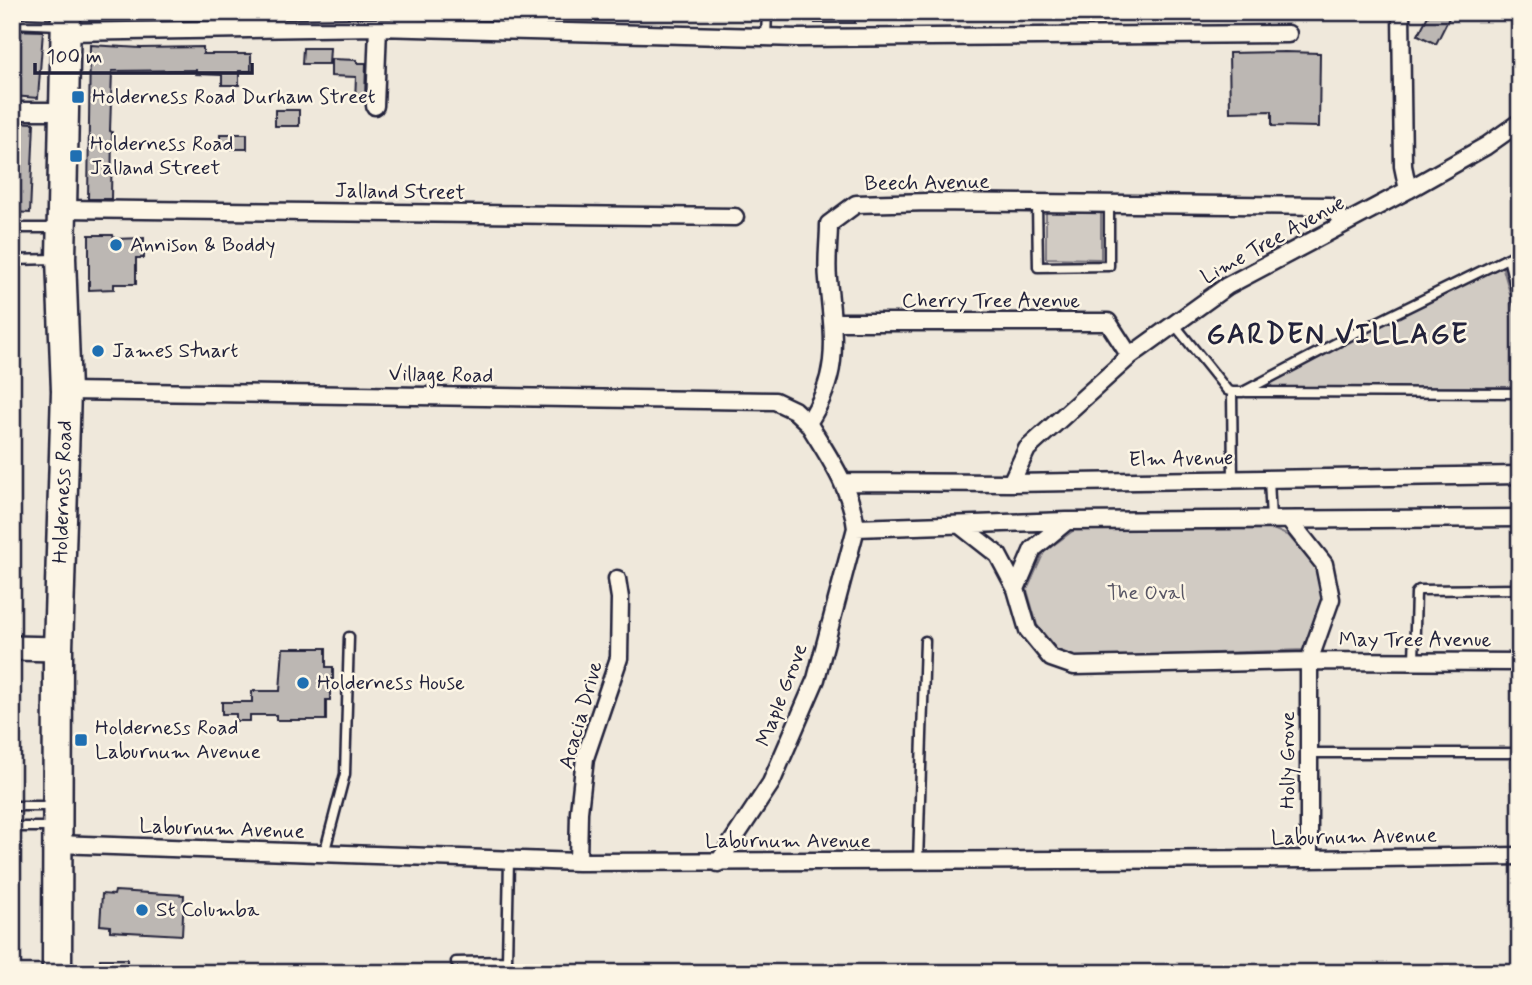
<svg xmlns="http://www.w3.org/2000/svg" width="1532" height="985" viewBox="0 0 1532 985" font-family="Mynerve,sans-serif">
	<rect width="100%" height="100%" fill="#efe8db"/>
	<filter id="ink" filterUnits="userSpaceOnUse"><feTurbulence type="fractalNoise" baseFrequency=".0143" numOctaves="2"/><feDisplacementMap in="SourceGraphic" scale="14" xChannelSelector="R" yChannelSelector="G"/><feConvolveMatrix kernelMatrix="1 2 1 2 8 2 1 2 1" color-interpolation-filters="sRGB"/></filter>
	<g filter="url(#ink)">
		<path fill="#d1cbc3" stroke="#7a767f" stroke-width="2" d="M1046,211H1101V259L1046,258Z
			M1502,265L1520,329V387L1272,389L1271,383L1275,377Z
			M1273,529L1289,536L1315,567L1322,597L1304,650L1077,658L1057,650L1037,625L1027,590L1044,552L1074,530Z"/>
		<path fill="#bcb7b3" stroke="#22223b" stroke-width="2" d="M815,12H855V23H815Z
			M1430,12H1437L1449,18L1436,44L1418,35Z
			M12,30L43,31L38,98L12,96Z
			M90,45L141,48L203,47V54H251V71H239V85H222V75L196,74V70L112,71L110,131L112,132L111,199H88Z
			M303,48H330L329,64H302Z
			M1285,52L1320,53L1319,127L1272,126V111L1230,112L1229,53Z
			M331,59L357,60V63H366L365,100H355L356,77L331,76Z
			M275,110H299V126H275Z
			M12,122L34,123L30,213L12,212Z
			M220,134H247V149H220Z
			M89,235H113L114,239L144,238V258H136V284H114V289L89,290Z
			M283,648H326V667H333V679H330V700H326V720H276V715H250V721H236V714H222V702H252V691H280Z
			M115,891L184,895L182,935L110,931V926L100,925L102,894L114,895Z
			M100,959H127V973H99Z"/>
		<g fill="none" stroke-linecap="round" stroke-linejoin="round">
			<g stroke="#22223b" stroke-width="13">
				<path id="lane" d="M12,23L59,25
					M766,37L767,12
					M1037,203L1038,267L1109,266V203
					M12,222L18,228H56
					M1508,258L1520,306
					M12,260L55,259
					M1174,324L1227,390L1232,392H1243L1355,333L1520,252
					M1232,392L1233,479
					M1246,392L1520,393
					M1269,479L1271,520
					M1414,661L1416,593L1419,590L1520,589
					M1309,753H1520
					M12,806H53
					M12,827H53
					M324,854L345,774L349,637
					M918,862L925,641
					M456,962L507,961L509,860"/>
			</g>
			<g stroke="#22223b" stroke-width="21">
				<path id="street" d="M1401,12L1403,166L1408,190
					M66,32L378,27L798,38L1288,34
					M375,106L378,27
					M12,111H63
					M63,209L735,217
					M833,322H1108L1130,356
					M66,391L775,401L794,410L808,423
					M844,482L1011,483L1520,475
					M1011,483L1027,449L1130,356L1227,286L1408,190L1486,146L1520,122
					M961,526L998,555L1016,589L1028,630L1051,658L1074,666L1309,661L1331,599L1324,564L1289,520
					M856,528L1067,521L1520,518
					M1016,589L1033,549L1067,521
					M56,844L578,862L1309,859L1520,856
					M1309,859V661L1520,662
					M578,862L579,812L585,758L619,658L620,598L617,579
					M718,863L771,783L816,679L856,528C851,488 829,457 808,423C842,372 833,336 828,279C826,261 829,242 829,224L856,204L929,202L1329,206L1345,223"/>
			</g>
			<g stroke="#22223b" stroke-width="28">
				<path id="secondary" d="M12,648L58,649"/>
			</g>
			<g stroke="#22223b" stroke-width="33">
				<path id="highway" d="M57,973L58,649L66,391L61,258L66,12"/>
			</g>
			<use href="#lane" stroke="#fcf5e5" stroke-width="8"/>
			<use href="#street" stroke="#fcf5e5" stroke-width="16"/>
			<use href="#secondary" stroke="#fcf5e5" stroke-width="23"/>
			<use href="#highway" stroke="#fcf5e5" stroke-width="28"/>
		</g>
	</g>
	<g fill="#1f6fb2" stroke="#fcf5e5" stroke-width="2.5">
		<rect x="71" y="90" width="14" height="14" rx="3.5"/>
		<rect x="69" y="149" width="14" height="14" rx="3.5"/>
		<circle cx="116" cy="245" r="7"/>
		<circle cx="98" cy="351" r="7"/>
		<circle cx="303" cy="683" r="7"/>
		<rect x="74" y="733" width="14" height="14" rx="3.5"/>
		<circle cx="142" cy="910" r="7"/>
	</g>
	<g text-anchor="middle" dominant-baseline="central" stroke-width="5" stroke-linejoin="round" paint-order="stroke">
		<g font-size="21" fill="#22223b" stroke="#fcf5e5" text-anchor="start">
			<text x="92" y="97">Holderness Road Durham Street</text>
			<text x="90" y="144">Holderness Road<tspan x="90" dy="24">Jalland Street</tspan></text>
			<text x="130" y="245">Annison &amp; Boddy</text>
			<text x="112" y="351">James Stuart</text>
			<text x="317" y="683">Holderness House</text>
			<text x="95" y="728">Holderness Road<tspan x="95" dy="24">Laburnum Avenue</tspan></text>
			<text x="156" y="910">St Columba</text>
		</g>
		<g font-size="21" fill="#22223b" stroke="#fcf5e5">
			<text transform="translate(927 183) rotate(-1)">Beech Avenue</text>
			<text transform="translate(400 192) rotate(1)">Jalland Street</text>
			<text transform="translate(1273 240) rotate(-29)">Lime Tree Avenue</text>
			<text x="991" y="301">Cherry Tree Avenue</text>
			<text transform="translate(441 375) rotate(1)">Village Road</text>
			<text transform="translate(1181 459) rotate(-1)">Elm Avenue</text>
			<text transform="translate(63 492) rotate(-88)">Holderness Road</text>
			<text x="1415" y="640">May Tree Avenue</text>
			<text transform="translate(782 695) rotate(-69)">Maple Grove</text>
			<text transform="translate(581 715) rotate(-74)">Acacia Drive</text>
			<text transform="translate(1288 760) rotate(-90)">Holly Grove</text>
			<text transform="translate(222 829) rotate(2)">Laburnum Avenue</text>
			<text transform="translate(1354 837) rotate(-1)">Laburnum Avenue</text>
			<text x="788" y="841">Laburnum Avenue</text>
		</g>
		<g font-size="21" fill="#575564" stroke="#fcf5e5">
			<text x="1146" y="593">The Oval</text>
		</g>
		<g font-size="28" font-weight="bold" letter-spacing="2" fill="#22223b" stroke="#fcf5e5">
			<text x="1338" y="335">GARDEN VILLAGE</text>
		</g>
	</g>
	<rect width="1532" height="985" fill="none" stroke="#fcf5e5" stroke-width="42"/>
	<rect x="21" y="21" width="1490" height="943" fill="none" stroke="#22223b" stroke-width="2.5" filter="url(#ink)"/>
	<path d="M35 63v10h217v-10" fill="none" stroke="#22223b" stroke-width="3.5"/>
	<text x="46" y="63" font-size="21" fill="#22223b" stroke="#fcf5e5" stroke-width="5" paint-order="stroke">100 m</text>
</svg>
